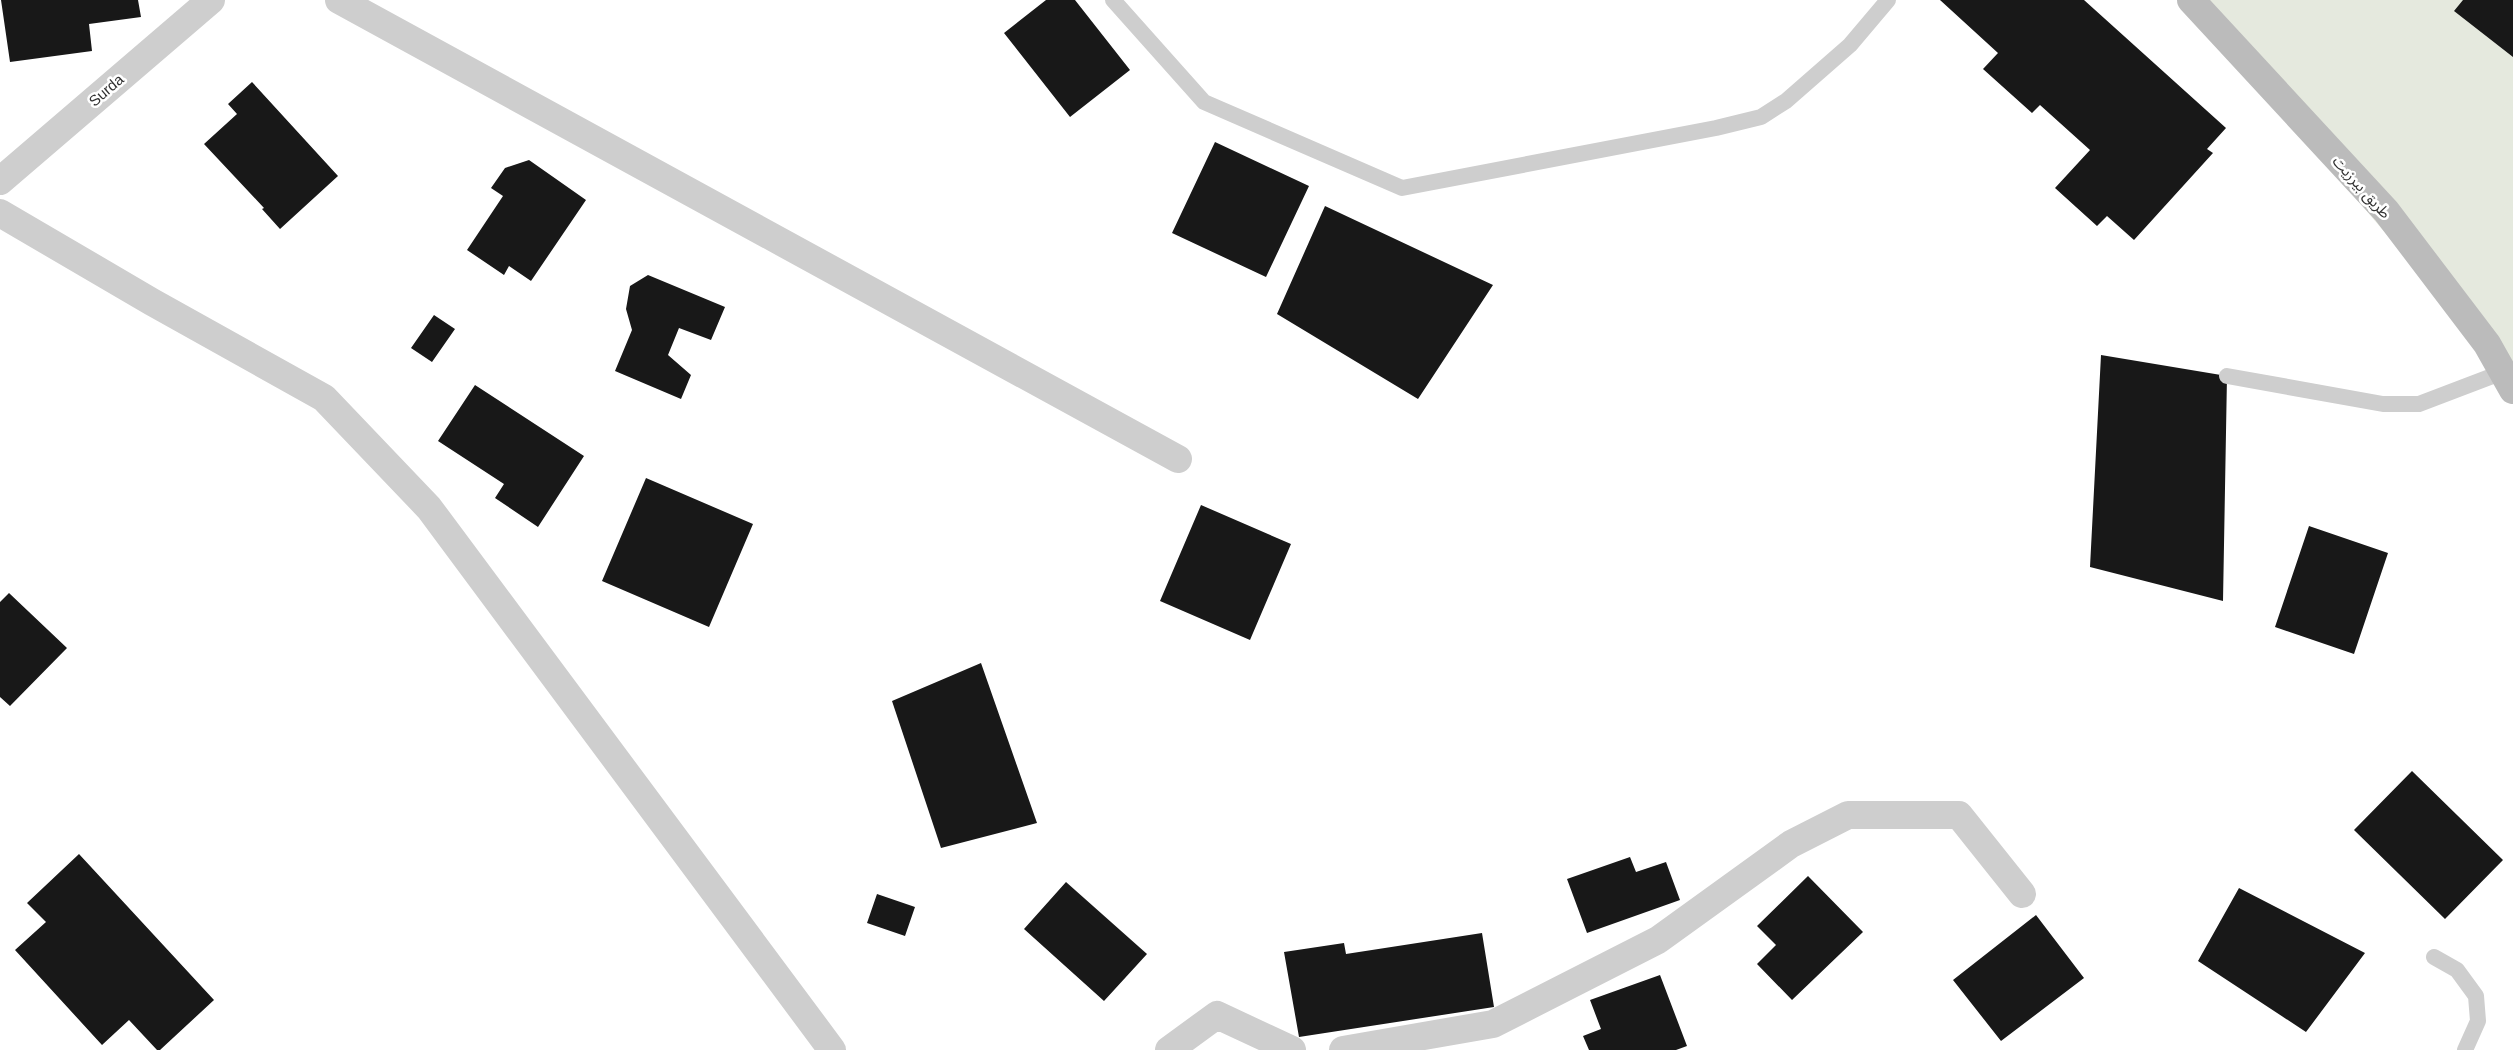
<svg xmlns="http://www.w3.org/2000/svg" width="2513" height="1050" viewBox="0 0 2513 1050" font-family="Helvetica,'Noto Sans Arabic',sans-serif">
	<rect width="100%" height="100%" fill="#fff"/>
	<path fill="#e5e9de" d="M2188,0H2478L2513,47V370L2503,372Z"/>
	<path fill="#181818" d="M1,0H138L141,17L89,24L92,51L10,62Z
		M1046,0H1075L1130,70L1070,117L1004,33Z
		M1940,0H2084L2226,128L2207,149L2213,153L2134,240L2107,216L2097,226L2055,188L2090,150L2040,105L2032,113L1983,69L1998,53Z
		M2463,0H2513V57L2454,11Z
		M252,82L338,176L280,229L262,209L264,208L204,144L237,114L228,104Z
		M1215,142L1309,186L1266,277L1172,233Z
		M529,160L586,200L531,281L509,266L504,275L467,250L503,196L491,188L505,168Z
		M1325,206L1493,285L1418,399L1277,314Z
		M648,275L725,307L711,340L679,328L668,355L691,375L681,399L615,371L632,330L626,309L630,286Z
		M434,315L455,329L432,362L411,348Z
		M2101,355L2227,376L2223,601L2090,567Z
		M475,385L584,456L538,527L495,498L504,484L438,441Z
		M646,478L753,524L709,627L602,581Z
		M1201,505L1291,544L1250,640L1160,601Z
		M2309,526L2388,553L2354,654L2275,627Z
		M9,593L67,648L10,706L0,697V602Z
		M981,663L1037,823L941,848L892,701Z
		M2412,771L2503,860L2445,919L2354,830Z
		M79,854L214,1000L160,1050H157L129,1020L102,1045L15,950L46,922L27,903Z
		M1630,857L1636,872L1666,862L1680,900L1587,933L1567,879Z
		M1808,876L1863,932L1792,1000L1757,964L1776,945L1757,926Z
		M1066,882L1147,954L1104,1001L1024,929Z
		M2239,888L2365,953L2306,1032L2198,961Z
		M877,894L915,907L905,936L867,923Z
		M2036,915L2084,978L2001,1041L1953,980Z
		M1482,933L1494,1007L1299,1037L1284,952L1344,943L1346,954Z
		M1660,975L1687,1046L1676,1050H1589L1583,1036L1601,1029L1590,1000Z"/>
	<g fill="none" stroke-linecap="round" stroke-linejoin="round">
		<path stroke="#cecece" stroke-width="16" d="M1113,0L1204,102L1402,188L1716,128L1761,117L1786,101L1850,45L1888,0
			M2227,376L2383,404H2419L2503,372
			M2434,957L2457,970L2476,996L2478,1021L2465,1050"/>
		<path stroke="#cecece" stroke-width="28" d="M339,0L1178,459
			M0,181L211,0
			M0,213L152,302L324,398L429,508L832,1050
			M1169,1050L1217,1015L1292,1050
			M1343,1050L1493,1024L1658,940L1791,844L1848,815H1959L2022,894"/>
		<path stroke="#bbb" stroke-width="28" d="M2191,0L2386,211L2487,344L2513,390"/>
	</g>
	<g text-anchor="middle" dominant-baseline="central" stroke-width="5" stroke-linejoin="round" paint-order="stroke">
		<g font-size="15" fill="#313131" stroke="#fff">
			<text transform="translate(106 90) rotate(-41)">Surda</text>
			<text transform="translate(2362 187) rotate(48)">طريق بيرزيت</text>
		</g>
	</g>
</svg>
